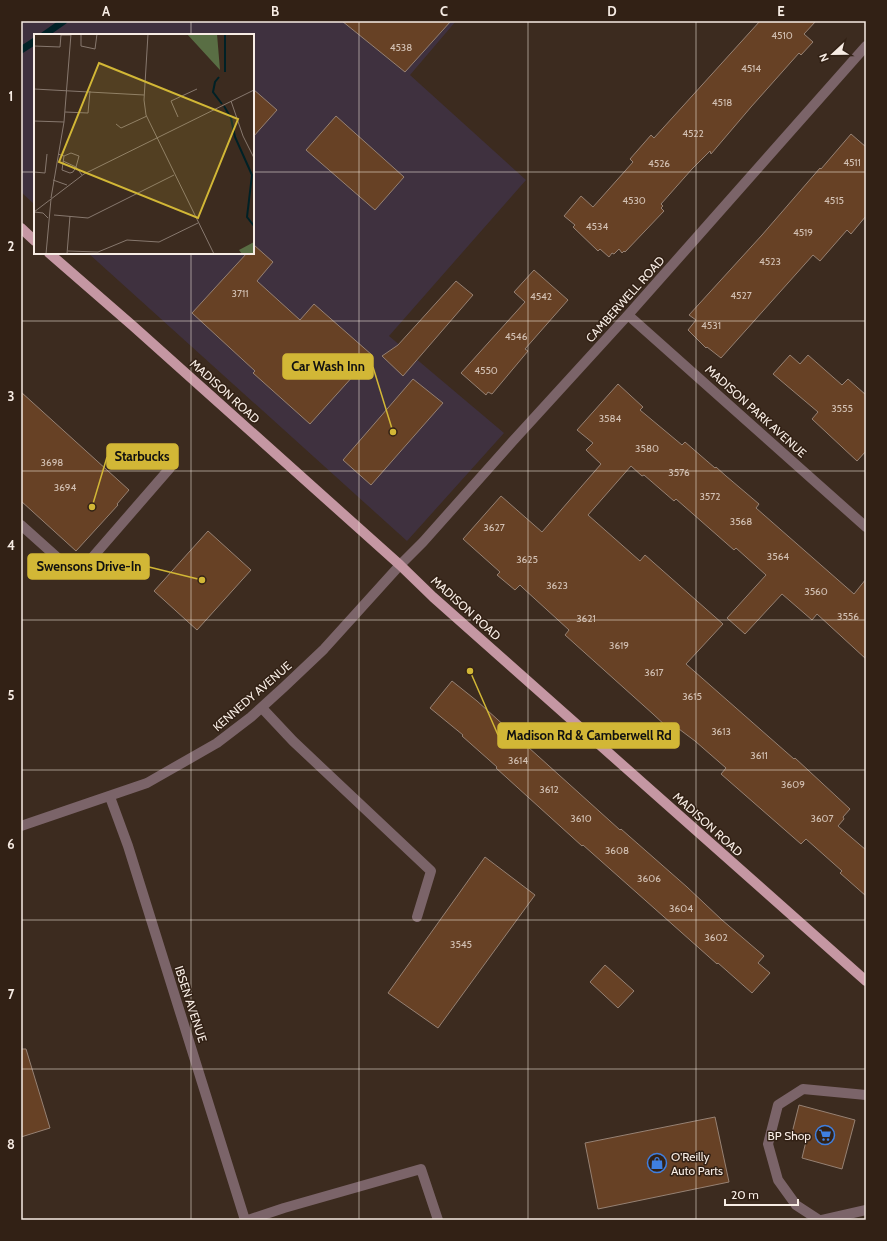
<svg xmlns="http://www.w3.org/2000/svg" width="887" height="1241" viewBox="0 0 887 1241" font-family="Cabin,sans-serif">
	<rect width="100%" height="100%" fill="#3c2b1f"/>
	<path fill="#3f313f" d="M21,21H456L410,75L526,180L389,336L504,433L407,541L88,253H253V35H35V205L21,192Z"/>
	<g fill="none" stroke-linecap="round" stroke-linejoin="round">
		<path stroke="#002126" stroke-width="7" d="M44,35L64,21
			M21,50L35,41"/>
	</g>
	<path fill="#674125" stroke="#968173" d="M342,21H451L405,72Z
		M760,21H816L804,34L813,42L801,55L799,53L751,107L711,154L710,151L692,169L661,204L663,206L661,208L664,211L625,252L624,251L622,253L619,249L614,254L612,253L609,257L600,249L598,251L573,227L575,225L564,216L581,196L593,207L633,162L630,159L651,135L654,138Z
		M253,89L277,110L253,137Z
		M336,116L404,177L375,210L306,150Z
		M851,134L866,147V216L851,234L847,230L820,261L813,255L721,358L707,347L706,348L688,330L696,320L689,315L762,235L820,168L821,169Z
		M254,245L273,262L257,281L300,320L314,304L372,355L310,424L253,373L255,371L192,313L247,253H253V246Z
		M534,270L568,300L525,349L528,351L492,394L488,392L486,395L461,373L525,302L514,292Z
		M456,281L473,295L403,376L382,356L398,345Z
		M790,355L800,364L808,355L842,385L848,379L866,395V451L857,461L812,419L818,412L773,374Z
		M413,379L443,403L371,485L343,460Z
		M618,384L643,407L640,410L682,445L685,442L715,468L716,467L726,476L759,504L756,508L854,594L866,579V659L817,614L812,620L782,594L745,634L727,618L766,575L736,548L734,550L676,499L674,501L644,475L642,476L631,466L588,515L640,561L645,555L723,624L686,664L794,759L795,758L850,809L843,817L844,819L838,826L866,850V896L840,873L842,871L806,839L801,844L721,774L726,768L695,741L671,723L667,727L653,714L565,635L569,630L523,588L520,585L515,590L497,575L500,572L463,539L501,496L542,532L601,464L586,450L593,443L577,430Z
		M21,392L129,490L117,504L118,505L76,551L21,501Z
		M208,531L251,570L197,630L154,591Z
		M452,681L477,701L620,830L621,829L687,887L722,920L764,956L758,963L770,973L752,993L718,963L717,964L583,845L582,846L496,768L497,767L462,736L463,735L430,708Z
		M485,857L535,895L438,1028L388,993Z
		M605,965L634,991L618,1008L590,982Z
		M21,1049H26L50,1128L21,1137Z
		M799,1105L855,1120L842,1169L802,1158L807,1137L792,1133Z
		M715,1117L729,1182L598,1209L585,1143Z"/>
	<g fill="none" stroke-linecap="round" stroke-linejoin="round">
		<path stroke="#7b6469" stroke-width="10" d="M628,315L866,527
			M21,525L69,568L82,567L91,559L170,468
			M262,708L293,741L431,871L417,917
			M110,797L128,846L245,1220
			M21,826L147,783L217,743L251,717L284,687L324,649L400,565L423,542L512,442L628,315L866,46
			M248,1220L284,1208L421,1169L438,1220
			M819,1220L796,1205L778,1180L768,1144L778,1105L803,1089L866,1095
			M822,1220L866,1210"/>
		<path stroke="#c597a3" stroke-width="10" d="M21,228L35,241
			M49,253L133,326L400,565L433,597L866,981"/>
	</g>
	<path fill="none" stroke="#f7ece4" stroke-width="1" stroke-opacity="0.55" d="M191,21V35M359,21V1220M528,21V1220M696,21V1220M21,172H35M253,172H866M191,253V1220M21,321H866M21,471H866M21,620H866M21,770H866M21,920H866M21,1069H866"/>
	<defs>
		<g id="supermarket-ring" transform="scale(1)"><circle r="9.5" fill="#322115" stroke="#3f7fe0" stroke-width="1.5"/><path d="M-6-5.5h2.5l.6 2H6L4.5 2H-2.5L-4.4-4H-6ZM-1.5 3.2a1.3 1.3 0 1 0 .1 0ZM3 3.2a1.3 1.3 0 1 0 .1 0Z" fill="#3f7fe0"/></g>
		<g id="shop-ring" transform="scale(1)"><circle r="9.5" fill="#322115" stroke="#3f7fe0" stroke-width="1.5"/><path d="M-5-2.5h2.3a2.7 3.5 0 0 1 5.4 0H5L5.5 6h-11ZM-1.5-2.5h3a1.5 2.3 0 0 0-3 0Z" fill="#3f7fe0"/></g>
	</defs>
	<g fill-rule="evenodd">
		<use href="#supermarket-ring" x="825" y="1135"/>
		<use href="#shop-ring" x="657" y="1163"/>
	</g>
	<g text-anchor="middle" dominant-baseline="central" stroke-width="3" stroke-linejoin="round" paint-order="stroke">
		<g font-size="10" fill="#d3c1b4">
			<text x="782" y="35">4510</text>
			<text x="401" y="47">4538</text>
			<text x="751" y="68">4514</text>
			<text x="722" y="102">4518</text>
			<text x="693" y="133">4522</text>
			<text x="852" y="162">4511</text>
			<text x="659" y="163">4526</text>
			<text x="634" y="200">4530</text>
			<text x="834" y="200">4515</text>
			<text x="597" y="226">4534</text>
			<text x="803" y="232">4519</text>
			<text x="770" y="261">4523</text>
			<text x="240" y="293">3711</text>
			<text x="741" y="295">4527</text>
			<text x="541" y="296">4542</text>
			<text x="711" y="325">4531</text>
			<text x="516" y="336">4546</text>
			<text x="486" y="370">4550</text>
			<text x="842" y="408">3555</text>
			<text x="610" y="418">3584</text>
			<text x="647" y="448">3580</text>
			<text x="52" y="462">3698</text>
			<text x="679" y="472">3576</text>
			<text x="65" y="487">3694</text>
			<text x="710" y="496">3572</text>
			<text x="741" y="521">3568</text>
			<text x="494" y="527">3627</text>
			<text x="778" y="556">3564</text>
			<text x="527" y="559">3625</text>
			<text x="557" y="585">3623</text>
			<text x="816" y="591">3560</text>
			<text x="848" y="616">3556</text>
			<text x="586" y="618">3621</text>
			<text x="619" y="645">3619</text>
			<text x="654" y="672">3617</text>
			<text x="692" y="696">3615</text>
			<text x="721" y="731">3613</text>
			<text x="759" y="755">3611</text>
			<text x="518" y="760">3614</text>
			<text x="793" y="784">3609</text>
			<text x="549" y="789">3612</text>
			<text x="581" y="818">3610</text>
			<text x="822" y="818">3607</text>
			<text x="617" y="850">3608</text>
			<text x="649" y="878">3606</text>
			<text x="681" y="908">3604</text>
			<text x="716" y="937">3602</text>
			<text x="461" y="944">3545</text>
		</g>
		<g font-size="12" fill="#f7ece4" stroke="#322115">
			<text transform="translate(625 299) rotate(-48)">CAMBERWELL ROAD</text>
			<text transform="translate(225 391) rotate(42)">MADISON ROAD</text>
			<text transform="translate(756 411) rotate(42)">MADISON PARK AVENUE</text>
			<text transform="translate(466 608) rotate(42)">MADISON ROAD</text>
			<text transform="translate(252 696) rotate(-41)">KENNEDY AVENUE</text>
			<text transform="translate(708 824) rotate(42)">MADISON ROAD</text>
			<text transform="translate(191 1004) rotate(72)">IBSEN AVENUE</text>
		</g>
		<g font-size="12" fill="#f7ece4" stroke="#322115" text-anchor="end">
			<text x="811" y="1135">BP Shop</text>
			<text x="671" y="1156" text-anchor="start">O'Reilly<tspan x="671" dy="14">Auto Parts</tspan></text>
		</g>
	</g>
	<g transform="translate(34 34)">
		<rect width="220" height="220" fill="#3c2b1f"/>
		<path d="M153,0H183L186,36ZM220,208V220H208L205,216Z" fill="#596e44"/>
		<path fill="none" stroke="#002126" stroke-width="2" d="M191,38V0M185,43L181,48L179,58L188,70M190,72L197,84L201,103L218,141L213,183L220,192"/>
		<path fill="none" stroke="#87786e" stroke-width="1" d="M47,0V12L61,15L63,0M114,0L110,66L112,81L180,220M0,12L26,13L27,1H37M0,55L110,61M197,67L209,102L220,124M31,78L54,79L56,57M144,83L137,67L163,55M0,87L30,88M82,90L87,94L113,82M24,120L30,122L37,119L45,122L42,133L48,141M29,127L42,133L39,138L36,139L28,136L30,122M0,138L11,139L13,120M19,146L33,151M17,164L30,88L37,0M0,178L50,140L220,56M0,178L9,179L14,184M20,181L54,184L140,141M34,217L64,218L93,206L125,208L164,189M12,220L17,165M33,220L36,182"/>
		<path fill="#d2b736" fill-opacity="0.15" stroke="#d2b736" stroke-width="2" d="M65,29L204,85L164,184L25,128Z"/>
		<rect width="220" height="220" fill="none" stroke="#f7ece4" stroke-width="2"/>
	</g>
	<path fill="none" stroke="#d2b736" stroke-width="1.5" d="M393 432L373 367M92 507L107 457M202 580L149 567M470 671L498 735"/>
	<g fill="#d2b736" stroke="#322115" stroke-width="1.5">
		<circle cx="393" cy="432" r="4"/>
		<circle cx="92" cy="507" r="4"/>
		<circle cx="202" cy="580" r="4"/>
		<circle cx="470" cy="671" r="4"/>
	</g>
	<g fill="#d2b736" stroke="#d2b736" stroke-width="1.5">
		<rect x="283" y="354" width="90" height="25" rx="4"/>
		<rect x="107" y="444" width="71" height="25" rx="4"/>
		<rect x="28" y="554" width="121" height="25" rx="4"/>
		<rect x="498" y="723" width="181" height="25" rx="4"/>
	</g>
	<g font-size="13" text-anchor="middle" font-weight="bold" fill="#111">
		<text x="328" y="371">Car Wash Inn</text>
		<text x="142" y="461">Starbucks</text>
		<text x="89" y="571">Swensons Drive-In</text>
		<text x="589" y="740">Madison Rd &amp; Camberwell Rd</text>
	</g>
	<rect width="887" height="1241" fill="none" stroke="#322115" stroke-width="44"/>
	<g transform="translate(833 54) rotate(248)" stroke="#322115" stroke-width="3" paint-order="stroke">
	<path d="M0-3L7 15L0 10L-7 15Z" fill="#f7ece4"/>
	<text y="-6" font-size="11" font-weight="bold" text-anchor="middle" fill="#f7ece4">N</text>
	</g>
	<path d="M725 1199v6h73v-6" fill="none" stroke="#f7ece4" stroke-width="2"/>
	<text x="731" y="1199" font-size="12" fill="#f7ece4" stroke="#322115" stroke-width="3" paint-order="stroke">20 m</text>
	<rect x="22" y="22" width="843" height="1197" fill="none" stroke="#f7ece4" stroke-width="1.5"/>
	<g font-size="13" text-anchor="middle" font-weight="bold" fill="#f7ece4">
		<text x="106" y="16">A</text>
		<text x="275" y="16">B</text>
		<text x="444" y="16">C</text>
		<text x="612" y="16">D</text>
		<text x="781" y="16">E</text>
		<text x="11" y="101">1</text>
		<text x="11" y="251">2</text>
		<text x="11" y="401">3</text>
		<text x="11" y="550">4</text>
		<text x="11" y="700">5</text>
		<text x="11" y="849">6</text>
		<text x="11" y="999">7</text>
		<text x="11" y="1149">8</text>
	</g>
</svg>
